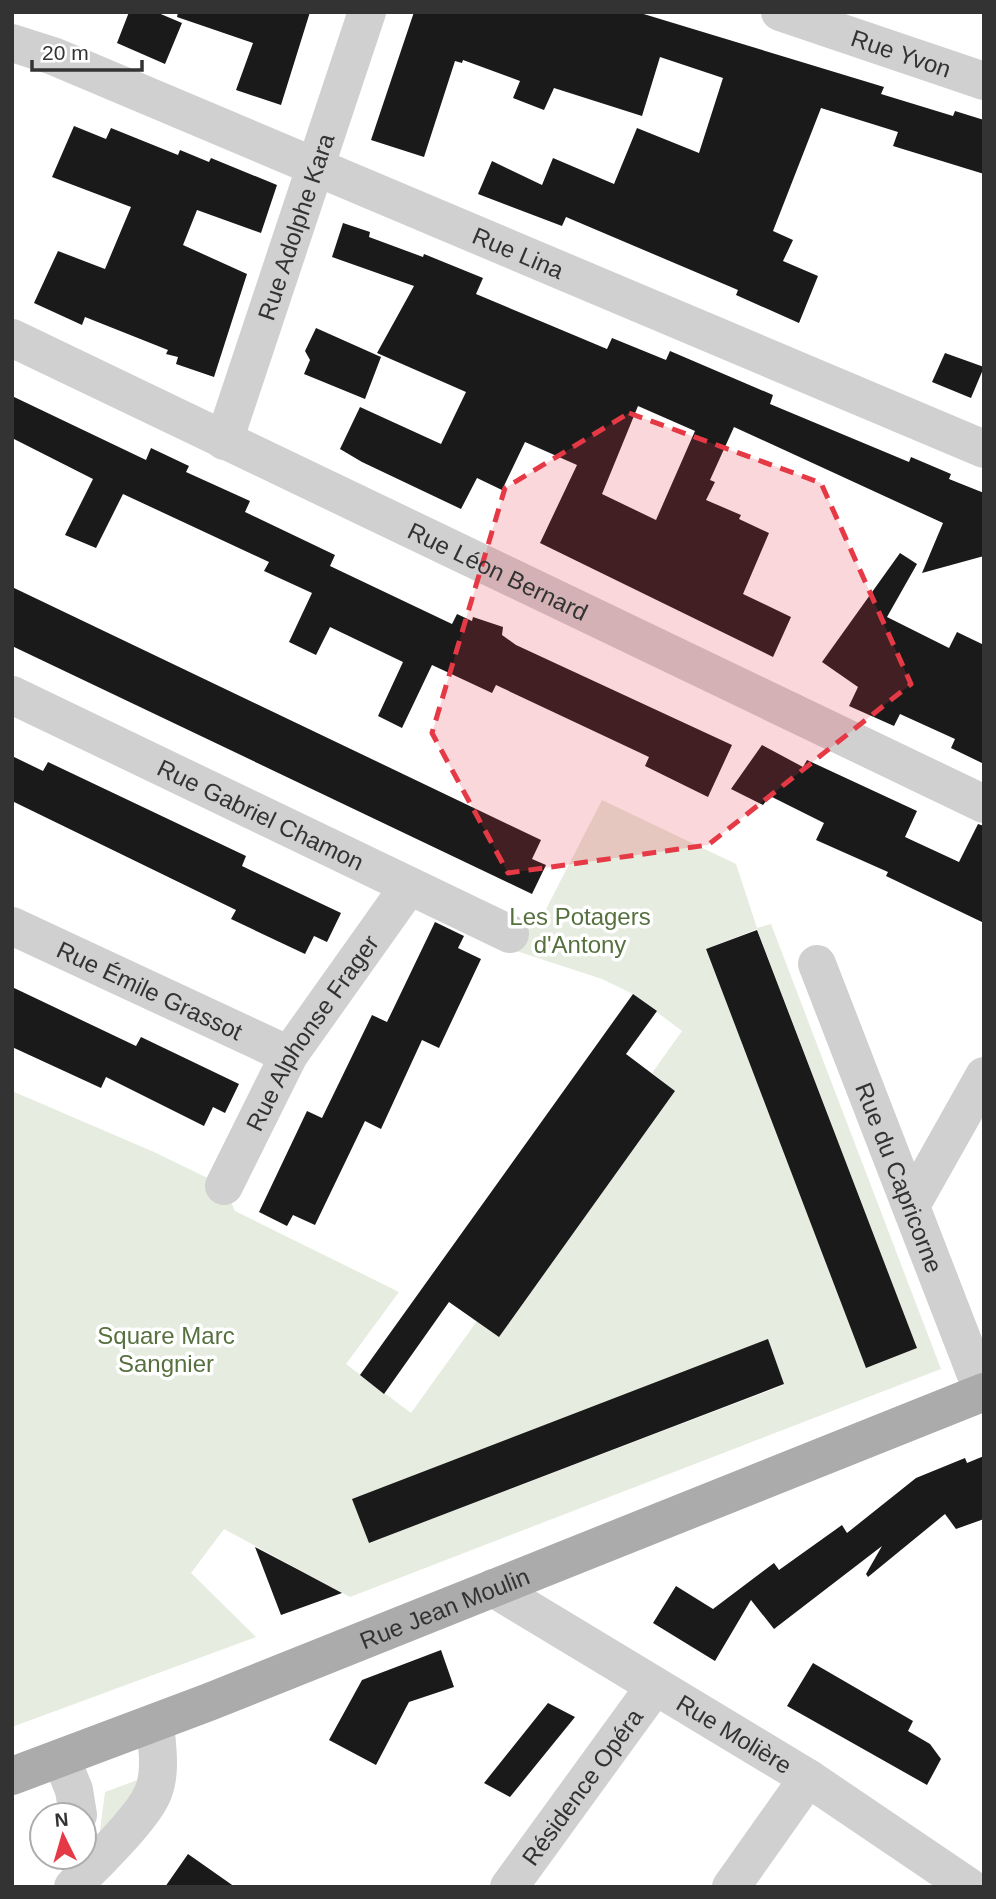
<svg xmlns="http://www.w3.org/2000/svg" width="996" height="1899" viewBox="0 0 996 1899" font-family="Helvetica,sans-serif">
	<rect width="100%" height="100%" fill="#fff"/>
	<path fill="#e6ecdf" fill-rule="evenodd" d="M602,800L736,864L757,928L771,924L941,1369L350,1597L224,1529L191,1573L256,1637L12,1727V1091L154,1152L224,1186L235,1211L399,1292L346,1364L411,1413L477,1321L500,1336L675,1091L652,1073L682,1031L633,994L602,979L507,948L525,911L542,917ZM757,929L917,1348L867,1368L706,949ZM767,1340L784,1385L369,1543L353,1499Z
		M140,1779L97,1853L105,1792Z"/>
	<path fill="#1a1a1a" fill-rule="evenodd" d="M129,12H156L182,23L165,64L117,43Z
		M178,12H310L281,105L236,90L253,43L177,17Z
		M414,12H637L884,87L881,94L953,116L955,111L984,120V174L893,146L898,132L821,108L773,231L793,240L783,261L818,276L799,323L736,295L738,290L566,217L562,226L478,194L492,161L542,185L553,158L614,184L637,128L699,153L723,78L660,57L642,116L554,88L544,110L513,98L520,81L463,60L462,63L455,61L424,157L371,140Z
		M74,126L106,139L111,128L178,155L180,150L209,162L211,158L277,185L261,233L197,210L183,245L247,274L214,377L176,364L178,357L166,354L168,350L85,317L82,325L34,303L58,251L105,269L131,207L52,177Z
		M343,223L370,232L369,237L423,257L424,254L483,278L476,294L607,349L612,338L666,360L670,351L773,395L770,404L909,462L911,457L951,474L949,479L984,493V556L922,573L943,523L734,427L710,480L715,482L706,500L741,515L739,519L769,533L743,594L791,617L773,657L540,543L577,465L525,442L502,490L477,478L461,509L362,462L340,449L360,407L441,444L466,392L377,353L414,286L332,257ZM638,406L695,431L656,520L602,494Z
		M316,328L381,357L365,399L304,374L310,360L305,351Z
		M945,353L984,367L971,398L932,382Z
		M12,396L146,460L151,448L189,466L186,472L250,501L245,512L335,555L330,566L452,624L457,614L472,621L473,617L503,627L502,635L516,645L732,745L708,797L645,766L649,757L496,685L492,693L432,665L402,728L378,716L403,662L330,627L316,655L289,642L312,593L264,571L269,562L123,494L96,548L65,535L93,479L12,438Z
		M900,553L917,564L887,617L949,648L957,632L984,645V764L951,748L955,739L900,714L894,726L849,706L858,687L822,662Z
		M12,587L541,840L532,859L546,865L532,894L12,646Z
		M762,745L803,767L807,760L917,811L905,837L959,862L978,824L984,826V923L886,876L888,872L816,840L824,823L770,796L763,805L731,789Z
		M12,756L43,771L48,762L246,856L242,866L341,913L327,942L314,936L305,954L231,919L236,910L12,801Z
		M435,922L464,936L458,948L481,959L439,1048L422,1040L381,1129L365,1121L315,1225L293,1215L287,1226L259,1212L307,1111L322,1118L372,1015L387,1022Z
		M757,930L917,1348L866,1368L706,949Z
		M12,987L136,1046L141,1037L239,1084L225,1113L213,1107L204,1126L106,1077L101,1088L12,1047Z
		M633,994L657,1011L626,1054L675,1091L499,1337L449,1302L384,1394L360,1375Z
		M768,1339L784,1384L369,1543L352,1499Z
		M984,1456V1519L956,1529L945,1514L868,1577L866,1574L882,1546L774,1629L751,1600L715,1661L653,1623L676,1586L713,1609L774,1563L779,1570L842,1525L847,1533L916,1478L965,1458L967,1463Z
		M255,1547L297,1569L342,1593L281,1615Z
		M441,1650L454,1687L409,1702L376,1765L329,1740L362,1680Z
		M813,1663L913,1721L908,1731L930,1744L941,1759L927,1785L787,1706Z
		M548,1703L575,1717L510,1797L484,1783Z
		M188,1854L235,1887H165Z"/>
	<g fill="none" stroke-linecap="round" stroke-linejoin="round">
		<g stroke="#d0d0d0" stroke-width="38">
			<path id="s1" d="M780,12L984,81"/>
			<path id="s2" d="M12,43L53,56L984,449"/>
			<path id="s3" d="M12,338L984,804"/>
			<path id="s4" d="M224,441L367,12"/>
			<path id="s5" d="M12,695L510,934"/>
			<path id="s6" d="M12,926L289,1055"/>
			<path id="s7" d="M817,964L983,1393"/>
			<path id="s8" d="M224,1186L289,1055L409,886"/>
			<path d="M912,1204L984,1076"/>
			<path id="s9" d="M493,1588L808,1778L969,1887"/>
			<path d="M61,1758L74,1790L78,1815"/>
			<path d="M73,1887C94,1864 140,1821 152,1795C162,1774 157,1745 155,1724"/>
			<path id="s10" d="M509,1887L655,1686"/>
			<path d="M731,1887L808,1778"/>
		</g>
		<path stroke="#ababab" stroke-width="38" id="s11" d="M12,1776L209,1702L984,1392"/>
	</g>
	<path fill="#e63946" fill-opacity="0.2" stroke="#e63946" stroke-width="5" stroke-dasharray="14 9" stroke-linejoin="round" d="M629,413L821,483L911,684L708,845L508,873L432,733L505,488Z"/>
	<g text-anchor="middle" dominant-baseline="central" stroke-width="7" stroke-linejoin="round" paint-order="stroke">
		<g font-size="24" fill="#333" stroke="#fff">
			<text stroke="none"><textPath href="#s1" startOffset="128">Rue Yvon</textPath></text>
			<text stroke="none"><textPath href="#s4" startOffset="226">Rue Adolphe Kara</textPath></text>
			<text stroke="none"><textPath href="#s2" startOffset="548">Rue Lina</textPath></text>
			<text stroke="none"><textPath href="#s3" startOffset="539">Rue Léon Bernard</textPath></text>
			<text stroke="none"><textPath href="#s5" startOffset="276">Rue Gabriel Chamon</textPath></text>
			<text stroke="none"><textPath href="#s6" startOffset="152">Rue Émile Grassot</textPath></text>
			<text stroke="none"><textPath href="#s8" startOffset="177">Rue Alphonse Frager</textPath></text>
			<text stroke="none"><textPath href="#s7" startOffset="229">Rue du Capricorne</textPath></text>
			<text stroke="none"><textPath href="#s11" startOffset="464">Rue Jean Moulin</textPath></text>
			<text stroke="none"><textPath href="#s9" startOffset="282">Rue Molière</textPath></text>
			<text stroke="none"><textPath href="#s10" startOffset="124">Résidence Opéra</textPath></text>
		</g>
		<g font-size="24" fill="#56703f" stroke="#fff">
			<text x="580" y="916">Les Potagers<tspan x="580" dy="28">d'Antony</tspan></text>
			<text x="166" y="1335">Square Marc<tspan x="166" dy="28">Sangnier</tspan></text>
		</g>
	</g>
	<rect width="996" height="1899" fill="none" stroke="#333333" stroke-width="28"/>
	<g transform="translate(63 1836) rotate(355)"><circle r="33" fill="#ffffff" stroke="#adadad" stroke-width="2"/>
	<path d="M0-5L12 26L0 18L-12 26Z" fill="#e63946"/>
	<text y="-10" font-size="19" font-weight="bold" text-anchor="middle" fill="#333333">N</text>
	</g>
	<path d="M32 60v10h110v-10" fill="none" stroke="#333333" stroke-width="3.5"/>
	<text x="42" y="60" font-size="21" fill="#333333" stroke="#ffffff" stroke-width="5" paint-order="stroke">20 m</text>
</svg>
